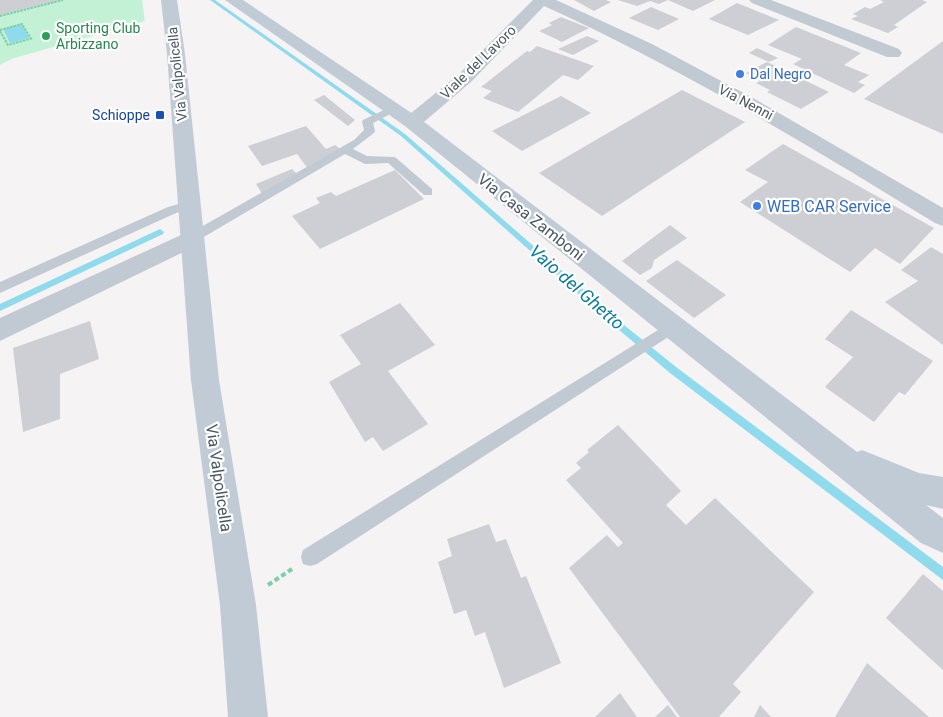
<svg xmlns="http://www.w3.org/2000/svg" width="943" height="717" viewBox="0 0 943 717" font-family="Roboto,sans-serif">
	<rect width="100%" height="100%" fill="#f5f3f3"/>
	<path fill="#c3f1d5" d="M0,0H142L145,21L11,59L0,65Z"/>
	<path fill="#90daee" d="M22,24L29,38L10,43L3,29Z"/>
	<g fill="none" stroke-linecap="round" stroke-linejoin="round">
		<path fill="#90daee" fill-rule="evenodd" d="M210,0H215L405,134L624,325L676,367L943,567V580L670,373L618,329L401,136Z
			M160,229L164,232L163,234L0,311V304Z"/>
	</g>
	<path fill="#cdcfd5" d="M0,0H57V1L0,15Z
		M574,0H606L611,2L594,11Z
		M618,0H715L693,11L668,0L659,4L650,1L637,6Z
		M880,0H922L927,2L894,25L898,27L888,33L851,19L858,16L853,14L865,7L870,9L884,2Z
		M737,3L779,20L748,35L709,19Z
		M651,7L679,19L658,30L629,18Z
		M561,17L589,28L562,42L539,31L552,25L549,23Z
		M796,27L861,53L844,65L869,75L858,82L865,85L854,93L793,64L802,59L768,45Z
		M587,36L599,41L573,55L558,49Z
		M943,41V134L864,99Z
		M537,46L594,66L578,80L563,75L518,112L483,98L492,91L481,87L527,51L530,52Z
		M757,48L778,58L769,62L749,53Z
		M767,62L829,92L801,109L767,92L770,90L756,83L760,81L746,73Z
		M682,90L745,122L602,216L539,173Z
		M324,95L355,120L348,126L314,100Z
		M561,96L591,113L522,151L492,131Z
		M306,126L326,149L335,145L342,150L308,169L297,154L262,166L248,146Z
		M783,144L934,228L900,264L875,248L850,272L740,202L768,182L745,170Z
		M292,169L298,175L264,197L256,184Z
		M395,170L424,199L320,249L292,216L320,203L316,198L331,192L336,196Z
		M670,225L687,238L654,260L652,268L640,275L622,261Z
		M931,247L943,254V345L885,302L918,281L901,270Z
		M677,260L726,295L694,318L646,281Z
		M400,303L435,345L388,371L428,424L383,451L373,437L365,442L329,382L361,364L340,335Z
		M851,310L933,361L905,395L899,392L874,422L825,387L853,357L825,339Z
		M90,321L99,359L60,374V419L23,432L13,348Z
		M618,425L681,491L666,505L686,525L715,498L814,592L733,684L741,692L719,717H680L569,568L607,535L618,547L623,543L566,480L581,468L576,463L589,452L587,450Z
		M489,524L496,542L506,539L521,578L526,576L561,663L504,688L485,632L475,636L466,610L454,614L438,562L452,556L447,539Z
		M923,574L943,591V670L886,618Z
		M867,663L929,717H835Z
		M620,693L637,717H595Z
		M668,705L677,717H655Z
		M760,705L771,717H754Z"/>
	<g fill="none" stroke-linecap="round" stroke-linejoin="round">
		<path stroke="#7ad0a6" stroke-width="2" stroke-dasharray="2.5 1" stroke-linecap="butt" d="M0,16L63,0
			M0,30L22,24L31,39
			M0,31L8,45L33,38"/>
		<path stroke="#7ad0a6" stroke-width="4" stroke-dasharray="5 3" stroke-linecap="butt" d="M268,585L292,569"/>
		<path fill="#c1cad2" fill-rule="evenodd" d="M392,106L397,109L396,111L373,123L375,131L374,133L353,149L367,156L395,157L432,189V195H424L388,163L365,164L345,154L197,241H187L186,238L187,235L354,140L364,130L362,122L363,120Z
			M189,201L193,202L195,205L193,208L176,213L0,293V282L168,207Z
			M671,322L676,324L678,328L676,332L317,564L310,566L303,564L301,557L303,550Z"/>
		<path fill="#c1cad2" fill-rule="evenodd" d="M533,0H556L652,44L753,98L943,208V226L935,223C808,145 681,68 544,6L471,82L419,126H405L402,122L405,118L459,74Z
			M749,0H771L899,49L902,53L899,57H887L752,3Z
			M192,230L200,232L204,238L200,244L0,341V318Z"/>
		<path fill="#c1cbd6" fill-rule="evenodd" d="M161,0H177L185,54L219,380L256,605L268,717H228L220,605L191,380L167,54Z
			M225,0H243L419,118L857,452L862,450L919,473L943,477V509L926,505L943,518V553L921,543L405,126Z"/>
	</g>
	<circle fill="#2e9e5b" stroke="#fff" stroke-width="2" cx="46" cy="36" r="5"/>
	<g fill="#3f7fe0" stroke="#fff" stroke-width="2">
		<circle cx="740" cy="74" r="5"/>
		<circle cx="757" cy="206" r="5"/>
	</g>
	<rect fill="#1a4fb4" stroke="#fff" stroke-width="2" x="155" y="110" width="10" height="10" rx="2.5"/>
	<g text-anchor="middle" dominant-baseline="central" stroke-width="4.5" stroke-linejoin="round" paint-order="stroke">
		<g font-size="14" fill="#27864d" stroke="#fff" text-anchor="start">
			<text x="56" y="28">Sporting Club<tspan x="56" dy="16">Arbizzano</tspan></text>
		</g>
		<g font-size="14" fill="#4a5661" stroke="#fff">
			<text transform="translate(478 62) rotate(-44)">Viale del Lavoro</text>
			<text transform="translate(177 74) rotate(-96)">Via Valpolicella</text>
			<text transform="translate(746 102) rotate(28)">Via Nenni</text>
		</g>
		<g font-size="14" fill="#366cbe" stroke="#fff" text-anchor="start">
			<text x="750" y="74">Dal Negro</text>
		</g>
		<g font-size="14" fill="#164399" stroke="#fff" text-anchor="end">
			<text x="150" y="115">Schioppe</text>
		</g>
		<g font-size="16" fill="#366cbe" stroke="#fff" text-anchor="start">
			<text x="767" y="206">WEB CAR Service</text>
		</g>
		<g font-size="16" fill="#4a5661" stroke="#fff">
			<text transform="translate(531 217) rotate(38)">Via Casa Zamboni</text>
			<text transform="translate(219 478) rotate(82)">Via Valpolicella</text>
		</g>
		<g font-size="18" font-style="italic" fill="#0c7c9b" stroke="#fff">
			<text transform="translate(577 287) rotate(41)">Vaio del Ghetto</text>
		</g>
	</g>
</svg>
